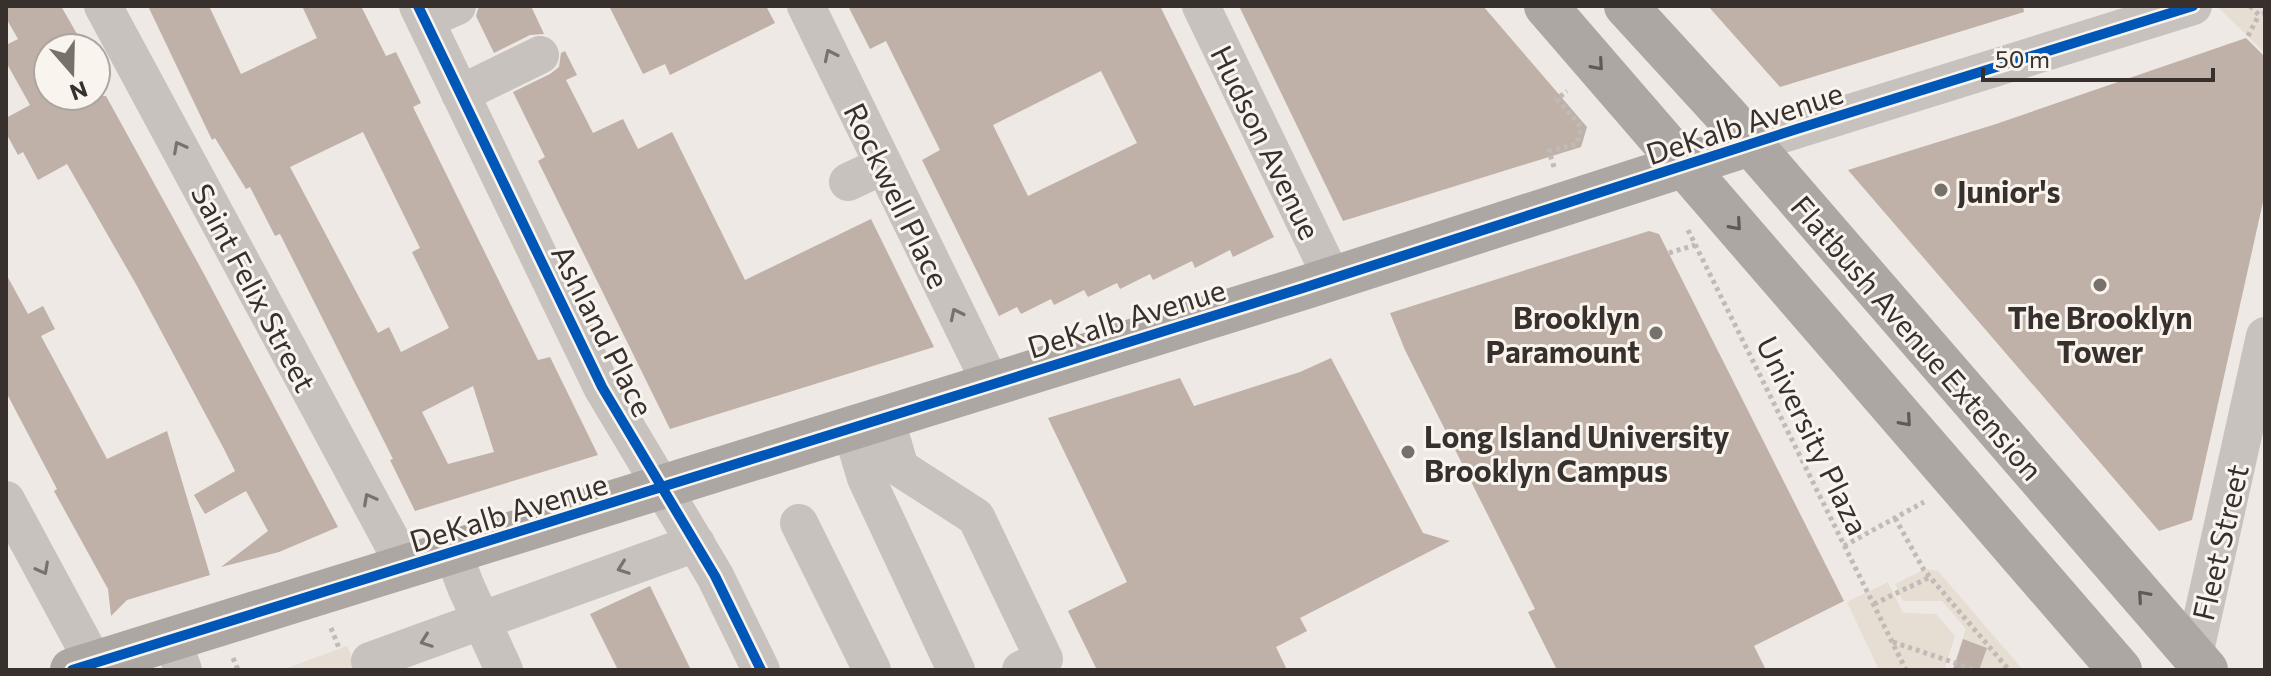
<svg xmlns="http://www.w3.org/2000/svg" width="2271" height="676" viewBox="0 0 2271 676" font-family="Commissioner,sans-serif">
	<rect width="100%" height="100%" fill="#eee9e4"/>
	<path fill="#e6ddd3" d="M2221,6H2265V53L2220,9Z
		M1925,569L1938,571L2023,670H1952L1966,629L1942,601H1903L1895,584Z
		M1888,582L1903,613L1936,614L1955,636L1944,670H1879L1847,602Z
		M347,646L357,670H282Z"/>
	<path fill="#bfb0a8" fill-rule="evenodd" d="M6,6H61L85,48H48V96H106L204,274L338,527L279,552L221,567L268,531L246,491L205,514L194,495L235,471L224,449L137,286L67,164L38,180L23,152L18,155L6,133V118L30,105L6,62V45L18,39L6,18Z
		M148,6H209L241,74L317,38L302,6H361L386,56L396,52L421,103L413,107L538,360L550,357L598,455L415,511L390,460L393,459L280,234L275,236L250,187L246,189L215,138L212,140ZM363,132L420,248L412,252L449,328L401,352L389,327L378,333L290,167ZM473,386L494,452L448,464L422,412Z
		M479,6H531L544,34L530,35L494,53L476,16Z
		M609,6H766L775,23L670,75L665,64L643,74Z
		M848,6H1160L1274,237L1233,257L1230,250L1195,268L1192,261L1153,280L1150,274L1120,289L1117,283L1088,297L1084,290L1054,305L1051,299L1021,314L1017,307L999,316L922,160L940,150L886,41L870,49ZM1101,71L1137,143L1028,196L993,125Z
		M1239,6H1483L1587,127L1581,147L1343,221Z
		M1708,6H2023L2024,12L1780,87Z
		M2246,38L2265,57V193L2192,520L2159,531L1848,170L1996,124Z
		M565,51L577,75L566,80L593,133L623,119L638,149L672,132L745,280L871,219L934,347L670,429L538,161L545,157L513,92L550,74L559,67L561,53Z
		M1649,231L1659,234L1844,601L1754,646L1766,670H1557L1528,612L1535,609L1405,350L1390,313Z
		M6,274L28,314L43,306L55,329L41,336L107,459L167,431L210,575L127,600L111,616L108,589L54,491L57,489L6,392Z
		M1331,358L1423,533L1450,541L1300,618L1307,631L1276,647L1287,670H1097L1068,611L1127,582L1048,418L1180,378L1194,406L1300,372Z
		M650,586L691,670H618L590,614Z
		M1963,639L1987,648L1979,670H1953Z"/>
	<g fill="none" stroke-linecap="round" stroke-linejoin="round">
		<path stroke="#c0bbb6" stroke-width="5" stroke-dasharray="4 4" stroke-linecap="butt" d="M2250,6L2259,15L2265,13
			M2248,36L2259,15
			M1554,167L1549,151L1577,144L1581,127L1557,99L1567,91
			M1688,230L1906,670
			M1669,253L1695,245
			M1895,518L1924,570L2009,670
			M1844,546L1924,502
			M1874,604L1930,577
			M331,628L339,648
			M1893,642L1976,670
			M233,658L238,670"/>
		<path stroke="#c7c2bd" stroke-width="38" d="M103,6L406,568
			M418,6L602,387L715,576L761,670
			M806,6L991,384
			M1201,6L1332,278
			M425,20L457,6
			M460,94L540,55
			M1750,144L2193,6
			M848,182L884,165
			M885,417L900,468L976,517L1044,659L1021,670
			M851,428L866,478L956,670
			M6,500L94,663
			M799,523L872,670
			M453,553L466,587L504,670
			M172,639L183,670
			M2194,655L2265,336
			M374,670L370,661L696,543"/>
		<path stroke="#aca7a2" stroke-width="44" d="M1546,6L2120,670
			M1626,6L1724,113L2206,670
			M72,670L1303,288L1750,144"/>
		<g stroke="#f9f4ed" stroke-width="15">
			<path id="cycleway" d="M418,6L602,387L715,576L761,670
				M72,670L1303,288L1800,128L2193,6"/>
		</g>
		<use href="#cycleway" stroke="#0057b8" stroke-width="10"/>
	</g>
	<defs><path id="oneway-chevron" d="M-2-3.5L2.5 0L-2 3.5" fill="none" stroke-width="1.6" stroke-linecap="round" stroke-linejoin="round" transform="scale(2)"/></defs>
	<g stroke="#78726d">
		<use href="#oneway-chevron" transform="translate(830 55) rotate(-116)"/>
		<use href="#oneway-chevron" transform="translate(179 147) rotate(-118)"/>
		<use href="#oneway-chevron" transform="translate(956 314) rotate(-116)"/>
		<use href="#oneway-chevron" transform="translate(369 499) rotate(-118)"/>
		<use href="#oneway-chevron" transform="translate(623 568) rotate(160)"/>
		<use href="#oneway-chevron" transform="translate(43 569) rotate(62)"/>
		<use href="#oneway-chevron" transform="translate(426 641) rotate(160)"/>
	</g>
	<g stroke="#605a55">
		<use href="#oneway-chevron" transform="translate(1598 65) rotate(49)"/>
		<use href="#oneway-chevron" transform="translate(1736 225) rotate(49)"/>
		<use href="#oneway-chevron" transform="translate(1906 421) rotate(49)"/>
		<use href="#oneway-chevron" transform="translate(2143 596) rotate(-131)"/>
	</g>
	<g fill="#77716c" stroke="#f9f4ed" stroke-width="3">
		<circle cx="1941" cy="190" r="8"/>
		<circle cx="2100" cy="285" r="8"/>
		<circle cx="1656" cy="333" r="8"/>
		<circle cx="1408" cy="452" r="8"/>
	</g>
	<g text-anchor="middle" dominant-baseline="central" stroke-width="6" stroke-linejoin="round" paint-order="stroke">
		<g font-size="30" fill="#37302c" stroke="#f9f4ed">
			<text transform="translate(1744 122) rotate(-18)">DeKalb Avenue</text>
			<text transform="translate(1267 142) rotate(64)">Hudson Avenue</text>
			<text transform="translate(898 195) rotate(64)">Rockwell Place</text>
			<text transform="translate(255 287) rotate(62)">Saint Felix Street</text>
			<text transform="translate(1126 317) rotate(-17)">DeKalb Avenue</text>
			<text transform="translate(604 330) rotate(63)">Ashland Place</text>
			<text transform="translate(1918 337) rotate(49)">Flatbush Avenue Extension</text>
			<text transform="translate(1814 435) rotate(64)">University Plaza</text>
			<text transform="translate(508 511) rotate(-17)">DeKalb Avenue</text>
			<text transform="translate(2219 542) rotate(-77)">Fleet Street</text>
		</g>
		<g font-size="30" font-weight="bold" fill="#37302c" stroke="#f9f4ed" text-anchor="start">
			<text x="1957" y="190">Junior's</text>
			<text x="1640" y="316" text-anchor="end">Brooklyn<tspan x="1640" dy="34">Paramount</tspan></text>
			<text x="2100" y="316" text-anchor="middle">The Brooklyn<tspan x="2100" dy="34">Tower</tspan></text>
			<text x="1424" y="435">Long Island University<tspan x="1424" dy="34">Brooklyn Campus</tspan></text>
		</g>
	</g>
	<rect width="2271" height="676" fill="none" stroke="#37302c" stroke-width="16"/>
	<g transform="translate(72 72) rotate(160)"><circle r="38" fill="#f9f4ed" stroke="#aba6a0" stroke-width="2"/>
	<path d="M0-6L14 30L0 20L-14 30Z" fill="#77716c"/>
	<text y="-12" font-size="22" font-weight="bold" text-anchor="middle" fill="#37302c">N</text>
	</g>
	<path d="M1983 68v12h230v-12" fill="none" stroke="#37302c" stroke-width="4"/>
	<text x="1995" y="68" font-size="24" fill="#37302c" stroke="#f9f4ed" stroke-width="6" paint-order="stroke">50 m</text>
</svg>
